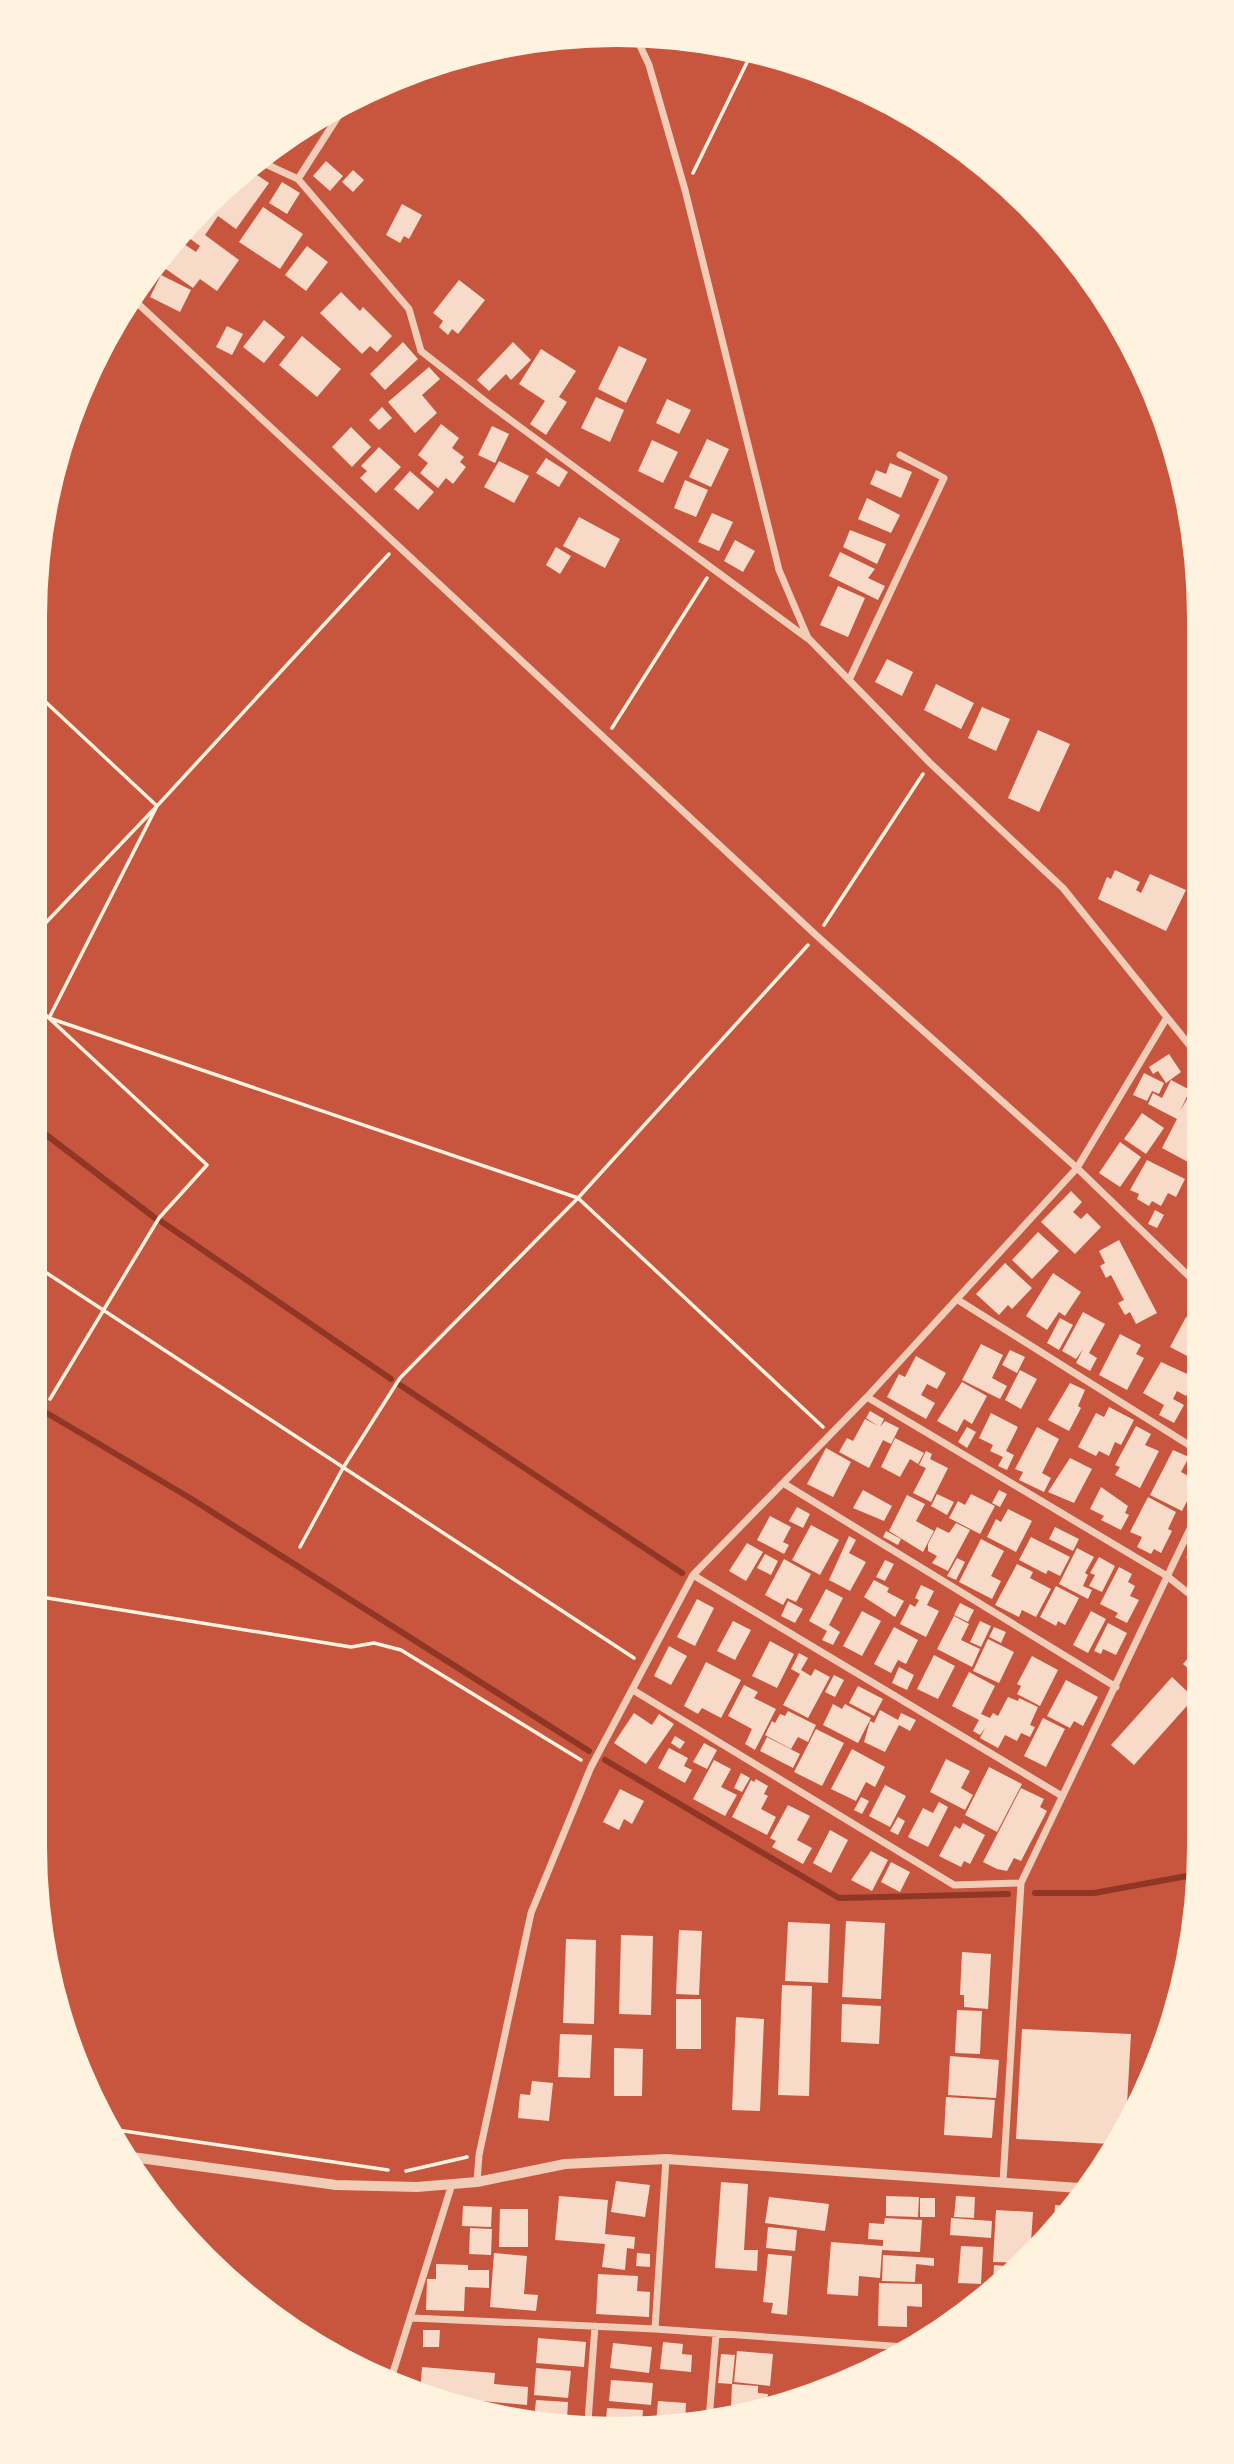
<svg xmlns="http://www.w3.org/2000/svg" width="1234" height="2464" viewBox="0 0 1234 2464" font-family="Merriweather,serif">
	<rect width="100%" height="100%" fill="#c8553d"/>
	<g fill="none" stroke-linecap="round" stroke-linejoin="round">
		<path stroke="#8f3625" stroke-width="6" d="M36,1127L155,1218
			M162,1222L391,1379
			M400,1385L682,1573
			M35,1406L190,1498L589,1751
			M605,1760L839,1898L1008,1894
			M1035,1893H1094L1198,1874"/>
	</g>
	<path fill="#f7dbc8" d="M326,161L343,176L330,191L313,176Z
		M248,169L269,183L236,229L218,216L205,235L239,260L217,291L200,279L193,288L163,267L181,242L196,252L200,246L185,235L233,180Z
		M353,170L364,180L353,192L342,182Z
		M282,182L300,193L287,214L269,203Z
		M402,204L422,215L409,239L404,236L400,243L386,235Z
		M263,207L303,234L280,269L239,242Z
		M307,246L328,262L306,291L285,275Z
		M161,275L191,290L180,312L150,297Z
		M459,280L485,300L458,334L452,329L448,335L439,327L443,321L433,313Z
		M341,292L360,311L363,307L392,336L377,352L370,346L362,354L320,313Z
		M264,320L285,337L264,363L243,347Z
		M227,326L243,334L232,355L216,347Z
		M302,336L341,369L317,397L279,365Z
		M403,342L418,359L385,390L370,374Z
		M513,342L531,360L511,380L506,374L489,391L477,380Z
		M619,346L647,359L626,403L598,389Z
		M541,349L576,371L559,397L567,402L546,435L530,424L545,401L519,384Z
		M429,367L440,379L422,395L437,413L415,433L388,402Z
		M596,397L624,410L610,442L581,428Z
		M667,399L691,410L679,434L656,423Z
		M382,407L392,418L379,430L369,420Z
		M441,424L459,438L452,448L464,457L460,462L466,467L453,484L446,478L438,488L420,473L428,463L418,455Z
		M492,426L509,434L495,463L478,455Z
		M351,427L371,447L352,467L332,447Z
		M707,439L729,449L711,487L689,477Z
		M652,440L678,452L663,483L638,471Z
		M379,447L401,467L376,493L360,478L367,471L361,466Z
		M546,458L568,472L559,487L536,473Z
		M499,461L529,476L514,503L484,487Z
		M890,463L912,472L901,498L870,484L876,470L886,474Z
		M410,471L434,492L418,510L394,489Z
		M685,480L708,490L696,517L674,508Z
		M867,498L900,515L891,533L858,519Z
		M712,513L733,522L719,551L698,542Z
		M579,517L620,539L605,568L563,546Z
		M850,530L886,544L877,564L843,547Z
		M735,540L755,551L743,572L724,561Z
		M556,547L571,556L560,574L546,565Z
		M840,552L875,569L868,578L885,586L878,600L829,576Z
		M838,586L865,598L848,637L820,625Z
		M887,659L913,672L902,696L875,682Z
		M936,684L974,703L961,729L924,710Z
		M982,707L1010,719L996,751L968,738Z
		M1038,730L1070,744L1039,812L1008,798Z
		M1115,870L1140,882L1136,890L1141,893L1150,874L1186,890L1166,931L1098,899L1107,877L1111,879Z
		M1169,1054L1181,1072L1166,1083L1158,1071L1153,1074L1149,1067Z
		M1144,1073L1164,1083L1159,1094L1152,1091L1147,1101L1133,1095Z
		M1171,1080L1190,1090L1180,1111L1190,1094L1196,1097V1115L1188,1129L1196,1132V1150L1188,1162L1162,1148L1177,1119L1148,1104L1153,1093L1162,1098Z
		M1142,1113L1164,1128L1146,1154L1124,1139Z
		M1120,1142L1141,1157L1120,1187L1099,1173Z
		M1147,1160L1185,1179L1176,1197L1168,1193L1161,1206L1152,1201L1149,1206L1137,1199L1139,1194L1130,1190Z
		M1071,1191L1082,1202L1073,1212L1081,1219L1087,1213L1101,1227L1075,1254L1041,1222Z
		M1155,1210L1164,1215L1157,1228L1148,1224Z
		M1038,1232L1059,1251L1032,1279L1012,1260Z
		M1119,1240L1157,1313L1136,1324L1130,1312L1125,1315L1118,1303L1124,1300L1111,1275L1106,1278L1100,1266L1105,1263L1099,1251Z
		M1005,1263L1032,1288L1012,1309L1008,1305L999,1315L976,1294Z
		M1053,1273L1081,1292L1065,1316L1059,1312L1047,1330L1026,1316Z
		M1083,1312L1105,1324L1089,1353L1097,1358L1090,1371L1076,1363L1083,1349L1076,1359L1062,1351Z
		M1186,1317L1196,1323V1352L1193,1359L1170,1347Z
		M1060,1318L1073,1325L1059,1350L1047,1343Z
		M1120,1334L1141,1345L1136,1354L1144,1358L1127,1390L1099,1375Z
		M981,1344L1003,1355L992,1378L1007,1386L1000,1399L962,1380Z
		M1010,1350L1025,1357L1017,1373L1002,1365Z
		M916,1356L946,1373L937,1389L927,1384L921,1395L935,1403L926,1419L887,1397L899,1374L905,1377Z
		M1161,1362L1196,1378L1186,1396L1177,1391L1173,1399L1184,1405L1174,1423L1159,1415L1164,1405L1143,1393Z
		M1020,1370L1037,1379L1021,1409L1005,1400Z
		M962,1382L987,1396L972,1424L964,1419L957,1432L937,1421Z
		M1070,1383L1085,1390L1078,1406L1081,1408L1069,1431L1048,1420Z
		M1109,1407L1134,1420L1121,1445L1115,1442L1109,1456L1099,1451L1096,1456L1078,1447L1096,1413L1104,1417Z
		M870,1411L884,1419L880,1427L885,1421L899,1428L891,1444L883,1440L869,1468L839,1452L847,1438L853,1441L865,1419L878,1426L866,1418Z
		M991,1413L1018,1427L1006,1451L1014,1455L1007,1470L998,1466L1003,1457L990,1451L993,1445L979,1438Z
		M1136,1426L1151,1434L1145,1445L1159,1451L1140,1488L1115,1475L1120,1467L1115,1465Z
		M967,1427L976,1432L967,1448L958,1442Z
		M1037,1427L1059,1439L1042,1473L1051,1478L1044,1492L1019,1480L1023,1472L1015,1469Z
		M895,1438L924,1453L918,1464L910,1459L900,1477L881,1467Z
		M826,1448L851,1462L833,1497L807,1484Z
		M1173,1450L1189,1457L1181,1472L1197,1481L1182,1511L1150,1495Z
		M926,1451L932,1454L930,1459L948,1468L931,1502L913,1493L926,1468L919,1465Z
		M1070,1458L1092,1469L1074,1503L1048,1492Z
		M1101,1487L1128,1506L1125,1513L1129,1515L1121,1530L1101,1520L1104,1516L1090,1509Z
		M863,1490L892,1506L884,1521L853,1508Z
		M999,1490L1007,1494L1000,1507L992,1503Z
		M937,1494L954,1502L947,1515L931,1506Z
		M971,1494L995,1506L980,1534L949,1518L958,1501L965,1505Z
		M907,1495L925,1504L916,1521L934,1531L923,1552L889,1531Z
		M1148,1497L1176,1512L1168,1529L1172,1531L1161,1553L1154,1549L1151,1554L1137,1547L1142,1537L1130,1532Z
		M797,1507L810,1514L803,1528L789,1521Z
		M1008,1509L1032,1521L1016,1552L987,1537L996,1519L1001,1522Z
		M770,1516L791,1527L783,1542L789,1545L784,1554L757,1540Z
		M956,1523L970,1530L948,1571L932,1563L937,1556L928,1551V1544L937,1527L949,1533Z
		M811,1525L839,1540L820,1575L792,1560Z
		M1055,1527L1079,1539L1073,1551L1049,1539Z
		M886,1531L901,1539L898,1545L883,1537Z
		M849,1536L856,1540L849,1553L866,1562L850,1591L829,1580Z
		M1031,1537L1070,1557L1060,1576L1048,1570L1046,1574L1019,1560Z
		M981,1539L1004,1551L991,1576L1001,1581L992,1599L959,1582Z
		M747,1543L763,1552L746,1581L729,1571Z
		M1197,1544V1580L1189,1573L1196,1565L1186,1557Z
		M1077,1548L1094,1557L1085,1573L1088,1575L1083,1586L1092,1590L1088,1599L1059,1584Z
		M765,1554L778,1561L771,1575L757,1568Z
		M1099,1557L1115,1566L1102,1592L1089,1586L1095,1575L1090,1573Z
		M957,1558L965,1562L956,1580L947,1576Z
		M784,1559L811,1574L796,1602L787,1598L783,1605L765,1595Z
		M885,1560L894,1564L885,1581L876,1577Z
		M1017,1564L1033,1572L1030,1578L1051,1589L1036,1617L1022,1610L1019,1617L995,1605Z
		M1119,1567L1132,1574L1128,1582L1135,1586L1130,1596L1139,1600L1127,1623L1115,1617L1118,1613L1100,1604Z
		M874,1580L889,1588L887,1592L904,1601L895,1617L864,1597Z
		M921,1585L934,1591L927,1605L939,1611L926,1637L900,1624L910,1604L915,1607L919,1600L915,1598Z
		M1056,1586L1079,1598L1065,1625L1058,1621L1056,1626L1040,1617Z
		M826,1589L843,1598L829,1625L840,1632L833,1645L822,1640L827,1631L809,1621Z
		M697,1599L714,1608L695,1646L677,1637Z
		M788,1601L803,1609L795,1623L781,1616Z
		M960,1603L974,1610L968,1622L954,1615Z
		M862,1611L881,1621L862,1656L843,1646Z
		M1091,1611L1106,1619L1088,1653L1073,1645Z
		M954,1616L969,1624L961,1640L980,1649L972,1667L937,1649Z
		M733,1621L751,1630L735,1660L717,1651Z
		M980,1621L991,1626L981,1647L970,1642Z
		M1108,1623L1127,1633L1116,1655L1103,1649L1101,1654L1094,1651Z
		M894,1627L918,1640L906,1664L898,1660L891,1673L874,1664Z
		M994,1627L1006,1632L1001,1643L989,1637Z
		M988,1639L1014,1652L999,1683L973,1671Z
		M770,1641L794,1654L777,1688L752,1676Z
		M669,1646L687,1656L671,1685L654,1676Z
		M1197,1648V1676L1183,1664Z
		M799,1653L808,1658L801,1670L811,1676L815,1669L830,1677L808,1718L783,1705L800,1674L791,1669Z
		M934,1655L955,1666L938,1699L917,1689Z
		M1032,1656L1058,1670L1040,1706L1017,1694L1021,1686L1017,1684Z
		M706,1662L741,1680L721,1718L702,1708L698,1714L684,1706Z
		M899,1667L914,1675L907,1690L892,1683Z
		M969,1672L995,1686L981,1714L990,1718L993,1713L998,1716L1008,1697L1018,1701L1019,1698L1038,1707L1030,1725L1035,1727L1030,1737L1021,1733L1017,1741L1005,1735L998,1748L980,1738L985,1728L980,1735L973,1731L979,1720L952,1706Z
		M834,1675L844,1680L835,1697L825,1692Z
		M1172,1677L1194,1698L1134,1765L1111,1745Z
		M1066,1680L1098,1697L1083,1726L1074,1721L1070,1728L1047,1716Z
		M744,1685L758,1692L754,1698L776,1709L755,1750L745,1744L752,1729L728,1716Z
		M858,1686L883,1699L874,1716L849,1703Z
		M833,1704L842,1709L845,1704L871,1718L858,1743L823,1725Z
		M880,1710L898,1720L901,1713L916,1720L910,1731L899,1725L885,1752L864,1742L870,1721L874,1723Z
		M788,1711L816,1725L808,1742L798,1737L791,1749L765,1735L772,1721L775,1723L780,1714L785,1716Z
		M634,1713L652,1725L659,1714L674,1724L646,1764L614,1743Z
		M1043,1718L1065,1729L1046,1767L1024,1756Z
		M816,1729L844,1743L822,1786L794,1772Z
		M675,1736L685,1742L680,1749L671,1743Z
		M767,1737L800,1754L793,1768L760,1751Z
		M704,1743L717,1750L707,1769L693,1762Z
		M669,1748L688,1758L684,1766L692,1770L685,1783L658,1768Z
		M852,1749L885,1767L875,1787L866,1782L856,1801L831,1789Z
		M946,1759L970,1771L961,1788L973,1795L965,1810L930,1792Z
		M714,1760L731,1769L721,1787L737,1795L725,1816L693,1799Z
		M989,1767L1022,1784L997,1832L965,1815Z
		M741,1773L750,1778L742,1792L734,1788Z
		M756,1779L768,1786L764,1794L768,1796L761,1809L776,1817L767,1835L732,1817L751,1780L754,1782Z
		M885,1785L906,1796L890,1827L869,1816Z
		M1021,1788L1044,1799L1040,1807L1047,1811L1021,1861L1014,1858L1007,1871L997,1869L983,1862Z
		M620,1789L644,1801L632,1824L624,1819L619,1830L603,1822Z
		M861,1797L869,1801L862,1814L854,1810Z
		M939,1802L948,1807L928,1847L908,1837L923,1808L933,1813Z
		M788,1805L810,1816L797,1840L812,1848L803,1864L772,1847L776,1841L770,1838Z
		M898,1817L905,1821L898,1835L890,1831Z
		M963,1823L985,1835L970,1864L964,1861L961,1867L939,1856L955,1826L960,1829Z
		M830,1830L848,1840L831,1873L813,1863Z
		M871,1851L888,1860L872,1891L851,1880Z
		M891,1862L910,1872L900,1892L881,1882Z
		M846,1921L885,1923L881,1999L842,1997Z
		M788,1922L830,1924L828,1983L785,1981Z
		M679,1930L702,1931L699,1995L676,1994Z
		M621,1935L653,1936L651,2015L619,2014Z
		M566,1939L596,1940L594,2024L563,2023Z
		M962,1952L991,1954L988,2009L964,2007V1995H960Z
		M782,1985L812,1986L809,2096L778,2095Z
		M676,1999H701V2049H676Z
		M842,2004L881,2006L879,2044L841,2042Z
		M957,2010L982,2011L980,2054L955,2053Z
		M736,2017L764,2019L760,2111L732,2110Z
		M1022,2029L1131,2034L1126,2123L1111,2144L1016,2139Z
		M560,2034L592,2035L590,2078L558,2077Z
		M614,2048L643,2049L642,2096H614Z
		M950,2056L999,2060L996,2098L948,2095Z
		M532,2081L553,2083L549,2121L518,2118L520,2094L530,2095Z
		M946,2097L995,2100L992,2138L944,2135Z
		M616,2181L650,2185L645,2217L611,2212Z
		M721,2182L748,2184L744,2250H758L757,2271L715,2268Z
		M559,2196L608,2200L605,2234L635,2237L634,2249L627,2248L625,2270L602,2267L605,2244L555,2240Z
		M886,2196L919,2197L918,2217L886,2216Z
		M956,2196L975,2197L974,2218L954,2217Z
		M769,2197L829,2204L825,2231L765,2223Z
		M920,2198H935V2217H920Z
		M1055,2205L1067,2206L1054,2223Z
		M463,2206L492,2207L491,2227L462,2226Z
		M500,2209H528V2247H499Z
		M996,2210L1033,2212L1030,2257L1022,2263L993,2262Z
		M885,2218L922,2220L920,2252L882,2250L880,2278L859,2276L858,2296L827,2294L831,2242L883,2246V2240L868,2239L869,2223L884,2224Z
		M951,2218L992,2221L991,2238L950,2235Z
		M768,2227L797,2230L795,2251L766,2248Z
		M470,2228L492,2229L491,2255L469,2254Z
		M961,2246L983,2247L981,2284L958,2283Z
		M494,2253L527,2256L524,2294L538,2295L536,2311L490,2307Z
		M637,2253L650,2254V2267L636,2266Z
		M768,2254L792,2256L787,2315L771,2313L773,2303L763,2302Z
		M883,2255L934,2258V2266L916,2264L915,2282L882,2281Z
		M436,2264L468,2265V2270H489V2288L465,2287L464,2311L426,2310L427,2279H436Z
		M994,2265L1016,2267L993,2284Z
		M598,2274L638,2276L637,2291L650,2292L649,2317L596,2314Z
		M879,2283L922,2284V2307L907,2306V2327L878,2326Z
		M423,2330H440L439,2347H423Z
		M538,2338L586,2342L584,2367L536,2363Z
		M663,2342L683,2344L682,2354L692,2355L691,2372L660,2369Z
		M613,2343L652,2347L649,2373L610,2368Z
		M737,2351L773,2354L770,2386L734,2382Z
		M721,2354L735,2355L732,2384L718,2383Z
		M422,2367L495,2373L494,2384L528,2387L527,2405L434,2397L420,2392Z
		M536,2368L571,2371L568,2398L534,2395Z
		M611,2380L653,2383L651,2405L609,2401Z
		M732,2384L758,2386V2393L768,2394L767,2401L717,2417L718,2408H731Z
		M536,2400L568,2402L567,2420L534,2419Z
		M658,2401L686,2403L685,2424L656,2423Z
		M607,2408L643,2410L642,2422L606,2421Z"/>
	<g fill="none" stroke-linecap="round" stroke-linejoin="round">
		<path stroke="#fff3e0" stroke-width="3.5" d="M760,53L907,116
			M693,173L752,52
			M88,379L131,312
			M36,693L157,806L49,1018
			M612,728L707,578
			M824,925L923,774
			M36,933L157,806L389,554
			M36,1006L207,1165L159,1218L50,1399
			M49,1018L578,1198L823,1427
			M36,1266L634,1658
			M300,1547L343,1468L400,1378L578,1198L808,945
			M35,1596L351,1647L374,1643L401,1650L581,1760
			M117,2130L388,2170
			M406,2171L467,2157"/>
		<path stroke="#f1ccb7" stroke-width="7" d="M636,37L649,65L685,190L779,570L808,638L930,763L1063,888L1195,1052
			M259,161L298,179L409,309L421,351L490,405L807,638
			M298,179L346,104
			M133,299L817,936L1077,1168L1196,1283
			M138,302L175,241
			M849,680L944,478L900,455
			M958,1300L1197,1450
			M867,1397L1167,1576L1197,1600
			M783,1483L1116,1687
			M693,1575L1062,1796
			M633,1690L954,1885L1021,1883
			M477,2182L479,2155L531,1913L591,1767L693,1575L867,1397L1077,1168L1166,1019
			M1003,2182L1021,1883L1197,1514
			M412,2318L655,2329L905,2347
			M655,2329L666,2159
			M390,2382L452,2184
			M709,2419L716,2335
			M588,2421L595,2326"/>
		<path stroke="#f1ccb7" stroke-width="10" d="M132,2157L336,2185L417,2187L477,2182L565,2164L666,2159L1079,2188"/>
	</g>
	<path d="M0 0H1234V2464H0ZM617 47H617A570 570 0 0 1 1187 617V1847A570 570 0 0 1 617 2417H617A570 570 0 0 1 47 1847V617A570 570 0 0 1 617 47Z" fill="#fff3e0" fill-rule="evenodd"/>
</svg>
